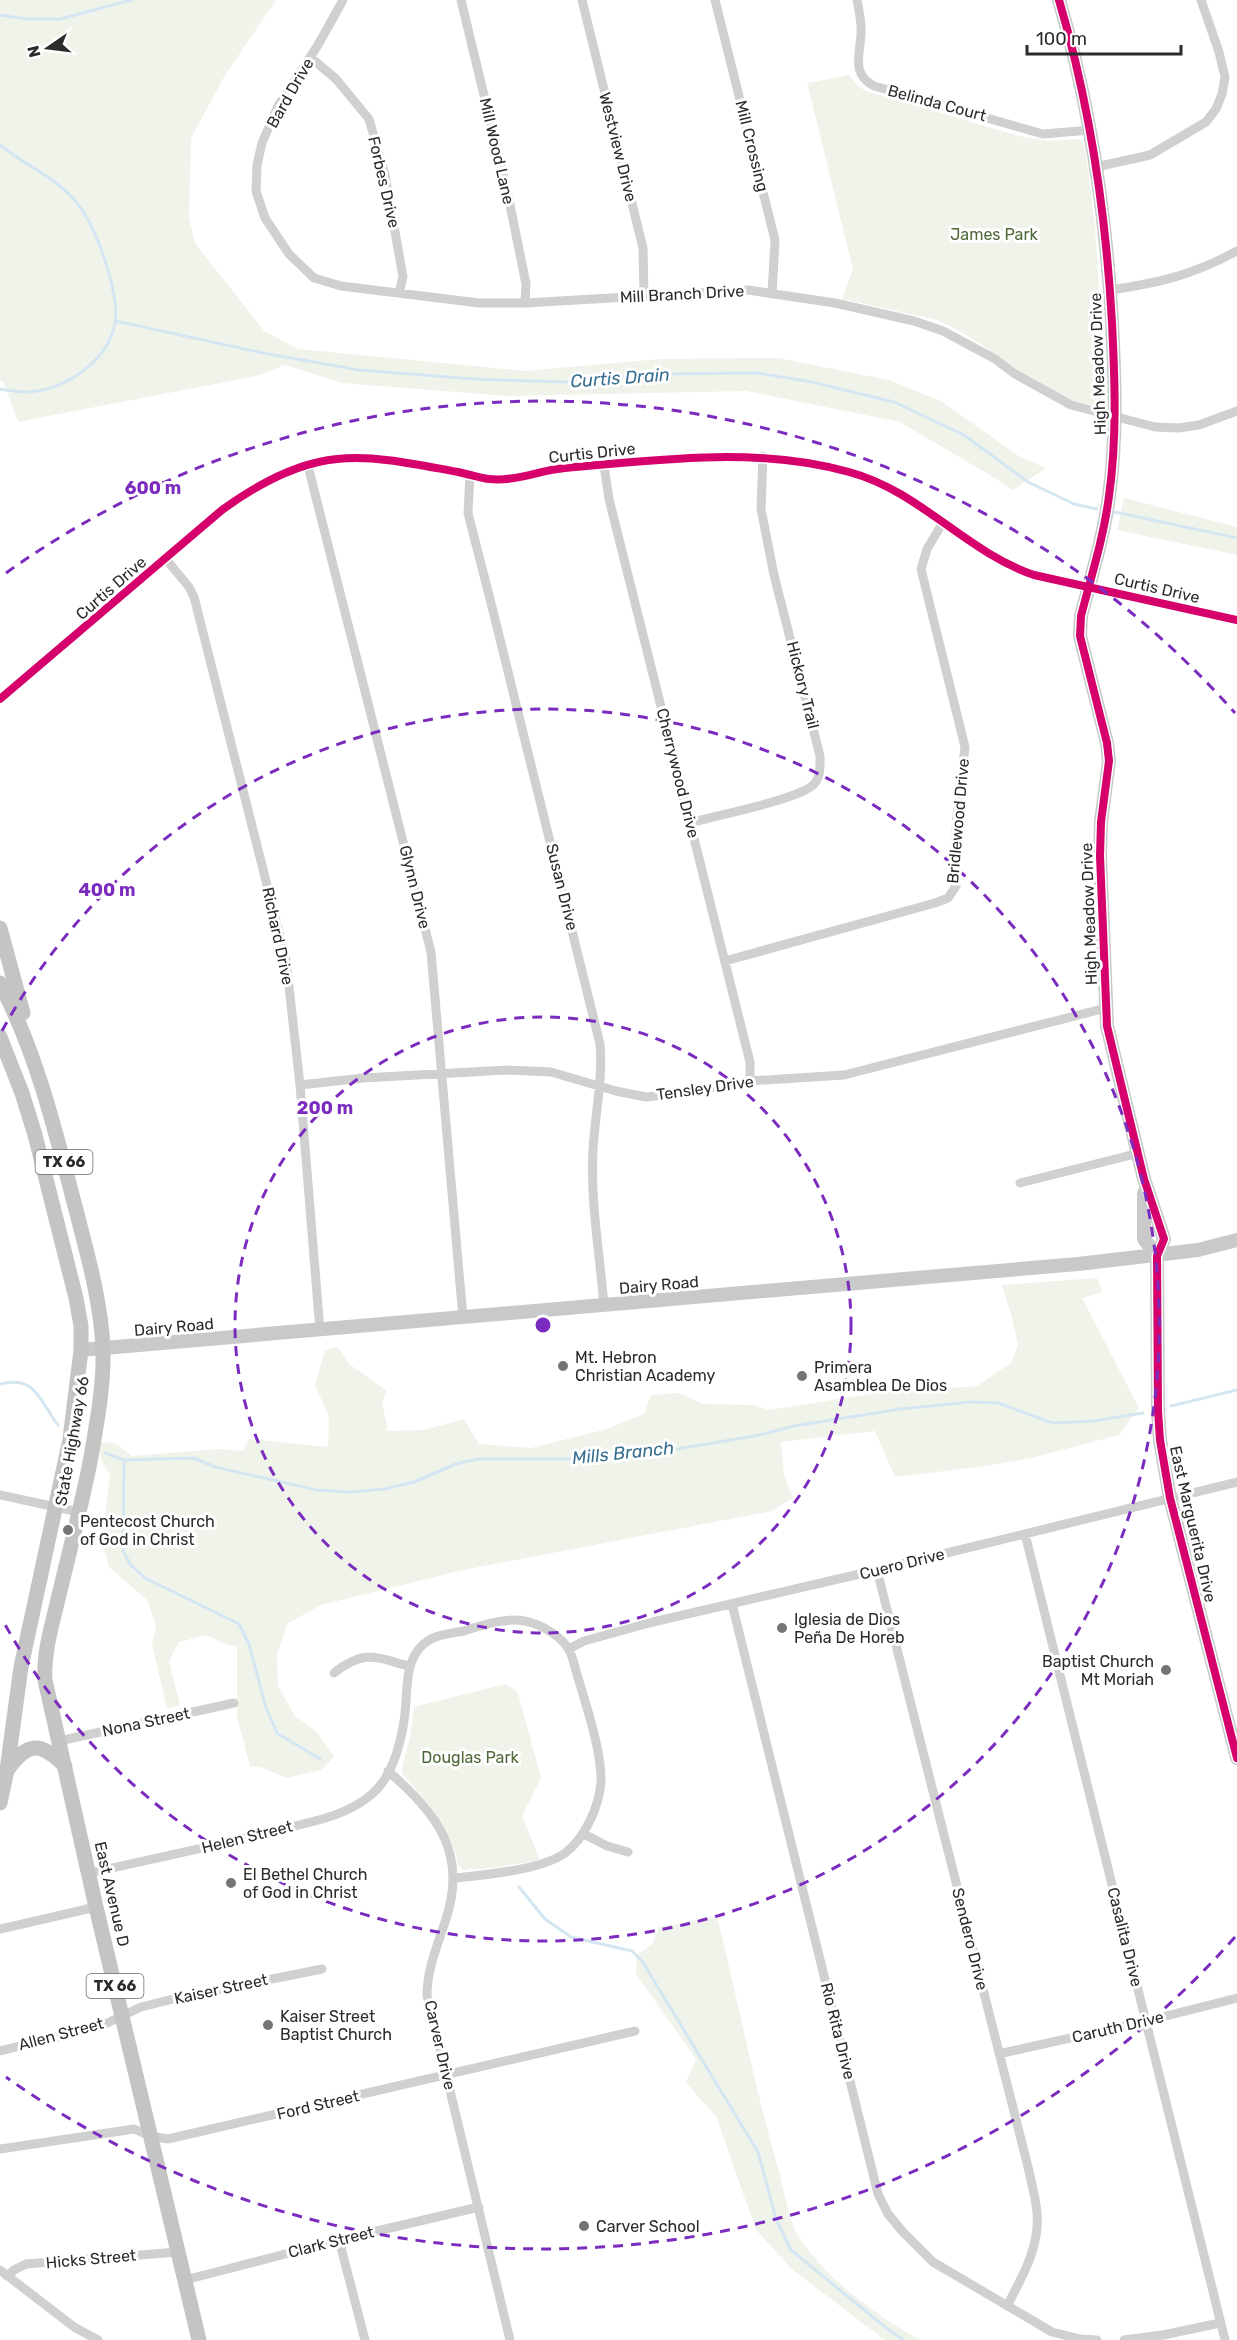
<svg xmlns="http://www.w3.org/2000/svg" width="1237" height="2340" viewBox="0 0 1237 2340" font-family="Rubik,sans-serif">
	<rect width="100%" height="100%" fill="#fff"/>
	<path fill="#eff3ea" d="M0,0H276L224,77L191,138L189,218L195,243L264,331L298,349L525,371L660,359L778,358L889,380L941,401L1020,457L1046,468L1013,490L998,480L900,422L746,391L508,396L342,383L285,365L256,376L18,422L4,383L0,380Z
		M849,75L858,86L866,91L1019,136L1047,141L1079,139L1085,146L1095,225L1106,404L1083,405L1064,397L1034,381L970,337L938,320L842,299L853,269L807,83Z
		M1124,498L1237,527V555L1117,530Z
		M1097,1278L1102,1292L1082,1298L1139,1408L1119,1435L1031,1458L986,1466L895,1477L875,1431L781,1442L784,1475L793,1498L772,1511L463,1570L321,1605L288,1623L277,1654L278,1686L295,1716L317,1732L334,1757L321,1770L286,1778L263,1768L250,1766L237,1717V1646L227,1645L206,1635L179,1642L169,1661L180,1705L167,1709L152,1644L156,1626L147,1600L109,1567L102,1541L110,1475L101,1461L99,1442L115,1443L132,1456L219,1449L243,1451L249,1439L328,1447L329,1417L315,1385L325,1350L338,1347L349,1364L387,1391L382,1402L388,1431L424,1430L464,1419L479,1444L531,1448L607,1429L644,1414L651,1395L679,1393L703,1404L754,1405L769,1410L877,1393L977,1386L1011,1363L1018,1345L1011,1314L1002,1285Z
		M506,1684L518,1693L541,1778L522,1816L540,1860L494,1868L463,1870L458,1865L455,1851L448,1835L431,1807L402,1773V1767L410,1737L414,1707Z
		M717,1916C738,2000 754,2085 778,2168C783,2185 789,2220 797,2234C826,2279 874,2314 920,2340H885L794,2271L756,2230L716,2116L686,2083L696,2059L636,1974L637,1955L653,1943L659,1927Z"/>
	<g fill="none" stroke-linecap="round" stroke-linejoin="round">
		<path stroke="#d4e6f2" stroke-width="3" d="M0,15L26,19H60L132,0
			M0,145C32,171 65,179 87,218C100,240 120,298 115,323C108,362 62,393 23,392C15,392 7,390 0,389
			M116,321L263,353L359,370L474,379L564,382L659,374L758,373L812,382L894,402L964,435L1028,482L1074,504L1097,509
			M1115,512L1237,538
			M0,1384C37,1375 40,1402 58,1425
			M1171,1406L1237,1390
			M105,1453L124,1460L194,1458L215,1467L317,1490L351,1492L385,1489L414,1482L456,1464L478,1459H592L653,1453L755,1436L794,1426L900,1409L970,1402L998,1403L1053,1423L1093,1421L1143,1413
			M124,1460L123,1551L130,1564L145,1578L239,1624L249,1644L266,1708L277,1733L320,1759
			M519,1887L545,1919L571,1937L632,1951L642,1961L758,2152L776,2219L791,2250L890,2331L904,2340"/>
		<path stroke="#d0d0d0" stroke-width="9" d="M343,0L318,45L278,106L262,143L257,165L256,191L265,218L289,254L314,278L341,286L479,303H525L748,290L835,303L914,321L943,331L995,359L1015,374L1071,405L1155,427L1179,428L1199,425L1237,411
			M461,0L508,195L526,284L525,303
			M582,0L643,248L644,296
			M715,0L775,240L772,294
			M857,0C859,11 862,23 861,34C860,55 851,74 874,86L1043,134L1091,130
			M310,57L336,79L369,119L385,175L403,277L399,293
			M1096,167L1150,155L1206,122L1216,109L1222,94L1225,77L1219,52L1201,0
			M1110,290C1159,283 1193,275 1237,251
			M604,465L609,499L750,1062V1081
			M308,466L431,952L463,1318
			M470,475L468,513L493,611L600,1044C603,1080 595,1114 593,1150C590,1201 600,1255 604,1306
			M165,558L189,587L194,597L286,960L300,1085L320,1331
			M0,699L222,510C255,486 295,463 337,459C377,455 419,465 458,472C468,474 479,478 489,479C515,482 540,470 565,468C661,460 755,446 849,472C920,491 966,552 1034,575L1237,620
			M690,823C713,816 803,799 815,783C821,775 820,765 820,756L774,575L761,509L763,456
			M725,961L935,903L948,898L956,886L954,858L957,816L965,747L921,569L927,549L943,522
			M300,1085L363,1078L507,1070L551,1072L616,1091L646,1097L666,1095L750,1081L844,1075L1106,1008
			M1020,1183L1139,1153
			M0,1495L79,1512
			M1025,1534L1225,2340
			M877,1570L1028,2167C1031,2182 1036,2198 1037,2213C1040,2247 1022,2277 1007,2306
			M732,1604L878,2194L888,2214L903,2232L933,2262L1052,2332L1080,2339L1097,2340
			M569,1649L584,1641L653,1622L877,1570L1237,1482
			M334,1673C365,1649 374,1657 409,1666
			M59,1741L234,1703
			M388,1771C436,1813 468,1852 446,1919C438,1944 427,1969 427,1995L510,2340
			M584,1834L607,1846L628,1852
			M89,1873C149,1860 210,1847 270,1832C304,1823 345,1818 372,1794C392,1777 400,1746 404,1721C409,1693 401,1655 431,1639C440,1634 454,1633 464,1631C480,1626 498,1620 515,1620C534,1620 558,1633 568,1648C572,1654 574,1664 576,1671C585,1702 602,1751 601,1782C599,1807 585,1838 565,1853C542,1870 484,1875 455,1878
			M0,1929L96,1907
			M0,2051L99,2027L141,2007L177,1998L322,1969
			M999,2054L1146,2021L1237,1998
			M0,2149L134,2129L150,2136L168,2139L635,2031
			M339,2240L365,2340
			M0,2270L74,2327L98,2340
			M7,2276L14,2270L26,2264L178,2252
			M185,2280L339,2240L479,2207
			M1124,2340L1163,2335L1220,2323"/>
		<path stroke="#c9c9c9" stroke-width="14" d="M1059,0C1090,105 1106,214 1112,323C1115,382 1117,439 1109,496C1104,536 1091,577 1081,616L1080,636L1107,743L1109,761L1101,822L1100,856L1107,1026L1144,1179L1164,1239L1157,1256L1158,1411L1160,1440L1170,1498L1237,1758
			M1144,1193V1239L1157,1256
			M81,1350L1078,1264L1198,1250L1237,1240"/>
		<path stroke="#c4c4c4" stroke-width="15" d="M0,928L23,1013
			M0,983C37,1054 55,1130 75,1206C87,1253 101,1301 103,1349C104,1385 97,1422 91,1457C82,1504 70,1549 59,1595C53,1622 43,1652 45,1680L96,1907L199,2340
			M0,1037L22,1093L35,1135L76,1298L81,1326V1350L70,1439L21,1667L7,1770L0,1803
			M8,1769C28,1742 40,1741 65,1766"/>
		<g stroke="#fff" stroke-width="11">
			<path id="cycleway" d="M1059,0C1090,105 1106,214 1112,323C1115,382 1117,439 1109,496C1104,536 1091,577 1081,616L1080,636L1107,743L1109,761L1101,822L1100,856L1107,1026L1144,1179L1164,1239L1157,1256L1158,1411L1160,1440L1170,1498L1237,1758
				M0,699L222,510C255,486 295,463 337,459C377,455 419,465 458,472C468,474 479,478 489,479C515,482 540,470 565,468C661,460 755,446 849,472C920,491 966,552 1034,575L1237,620"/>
		</g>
		<use href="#cycleway" stroke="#d6006c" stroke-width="8"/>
	</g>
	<g fill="none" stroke="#7b2cbf" stroke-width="3" stroke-dasharray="10 8">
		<circle cx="543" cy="1325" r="308"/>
		<path d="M2 1031A616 616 0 1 1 2 1619"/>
		<path d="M1235 1937A924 924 0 0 1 6 2077M6 573A924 924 0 0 1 1235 713"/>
	</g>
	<g fill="#757575" stroke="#fff" stroke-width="2">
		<circle cx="563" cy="1366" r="6"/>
		<circle cx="802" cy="1376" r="6"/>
		<circle cx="68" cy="1530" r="6"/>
		<circle cx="782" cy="1628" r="6"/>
		<circle cx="1166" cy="1670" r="6"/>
		<circle cx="231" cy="1883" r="6"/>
		<circle cx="268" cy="2025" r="6"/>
		<circle cx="584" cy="2226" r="6"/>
	</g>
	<g text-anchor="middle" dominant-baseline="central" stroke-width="6" stroke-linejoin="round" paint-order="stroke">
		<g fill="#fff" stroke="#6b6b6b" stroke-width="1.5">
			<rect x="35.5" y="1150" width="57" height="24" rx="4.5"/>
			<rect x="86.5" y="1974" width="57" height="24" rx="4.5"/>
		</g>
		<g font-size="15" font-weight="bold" fill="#2b2b2b">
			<text x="64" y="1162">TX 66</text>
			<text x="115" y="1986">TX 66</text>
		</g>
		<g font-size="16" fill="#2b2b2b" stroke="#fff">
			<text transform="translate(290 93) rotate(-60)">Bard Drive</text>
			<text transform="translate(937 103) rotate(15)">Belinda Court</text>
			<text transform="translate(752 146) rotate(76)">Mill Crossing</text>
			<text transform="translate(618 147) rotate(76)">Westview Drive</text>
			<text transform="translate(497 151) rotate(77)">Mill Wood Lane</text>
			<text transform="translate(384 182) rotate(77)">Forbes Drive</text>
			<text transform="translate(682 294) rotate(-3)">Mill Branch Drive</text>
			<text transform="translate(1098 364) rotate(-92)">High Meadow Drive</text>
			<text transform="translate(592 453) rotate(-6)">Curtis Drive</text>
			<text transform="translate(111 588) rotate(-41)">Curtis Drive</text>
			<text transform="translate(1157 588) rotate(13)">Curtis Drive</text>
			<text transform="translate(803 685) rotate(76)">Hickory Trail</text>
			<text transform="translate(678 773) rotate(76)">Cherrywood Drive</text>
			<text transform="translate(958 821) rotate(-85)">Bridlewood Drive</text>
			<text transform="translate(415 887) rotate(76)">Glynn Drive</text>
			<text transform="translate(562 887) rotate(76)">Susan Drive</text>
			<text transform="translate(1089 914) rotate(-92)">High Meadow Drive</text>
			<text transform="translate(278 936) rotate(78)">Richard Drive</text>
			<text transform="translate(705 1088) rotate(-8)">Tensley Drive</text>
			<text transform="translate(659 1285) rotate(-5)">Dairy Road</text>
			<text transform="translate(174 1327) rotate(-5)">Dairy Road</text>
			<text transform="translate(72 1441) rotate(-80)">State Highway 66</text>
			<text transform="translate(1193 1524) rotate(77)">East Marguerita Drive</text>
			<text transform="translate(902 1564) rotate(-14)">Cuero Drive</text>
			<text transform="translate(146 1722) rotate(-12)">Nona Street</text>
			<text transform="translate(247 1837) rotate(-14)">Helen Street</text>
			<text transform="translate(112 1894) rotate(77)">East Avenue D</text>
			<text transform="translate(1125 1937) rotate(76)">Casalita Drive</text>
			<text transform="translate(970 1939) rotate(76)">Sendero Drive</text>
			<text transform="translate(221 1989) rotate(-12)">Kaiser Street</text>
			<text transform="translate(1118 2027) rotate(-13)">Caruth Drive</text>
			<text transform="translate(838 2031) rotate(76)">Rio Rita Drive</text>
			<text transform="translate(61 2034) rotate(-15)">Allen Street</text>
			<text transform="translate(440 2045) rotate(77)">Carver Drive</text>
			<text transform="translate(318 2105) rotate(-13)">Ford Street</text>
			<text transform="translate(331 2242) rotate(-14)">Clark Street</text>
			<text transform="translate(91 2259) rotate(-5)">Hicks Street</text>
		</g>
		<g font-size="16" fill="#4f6838" stroke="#fff">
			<text x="994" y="234">James Park</text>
			<text x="470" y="1757">Douglas Park</text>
		</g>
		<g font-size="16" fill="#2b2b2b" stroke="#fff" text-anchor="start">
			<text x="575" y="1357">Mt. Hebron<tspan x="575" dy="18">Christian Academy</tspan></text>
			<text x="814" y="1367">Primera<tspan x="814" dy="18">Asamblea De Dios</tspan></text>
			<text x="80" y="1521">Pentecost Church<tspan x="80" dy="18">of God in Christ</tspan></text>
			<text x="794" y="1619">Iglesia de Dios<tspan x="794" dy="18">Peña De Horeb</tspan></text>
			<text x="1154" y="1661" text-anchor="end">Baptist Church<tspan x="1154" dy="18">Mt Moriah</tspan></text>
			<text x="243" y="1874">El Bethel Church<tspan x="243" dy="18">of God in Christ</tspan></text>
			<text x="280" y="2016">Kaiser Street<tspan x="280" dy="18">Baptist Church</tspan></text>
			<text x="596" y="2226">Carver School</text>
		</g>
		<g font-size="18" font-style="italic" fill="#376f90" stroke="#fff">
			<text transform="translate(620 378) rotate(-4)">Curtis Drain</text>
			<text transform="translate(623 1453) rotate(-6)">Mills Branch</text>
		</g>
	</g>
	<circle cx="543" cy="1325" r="9" fill="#7b2cbf" stroke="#fff" stroke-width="3"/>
	<g font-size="18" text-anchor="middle" font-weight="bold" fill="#7b2cbf" stroke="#fff" stroke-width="6" stroke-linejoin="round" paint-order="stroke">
		<text x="153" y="494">600 m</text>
		<text x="107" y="896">400 m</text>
		<text x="325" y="1114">200 m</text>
	</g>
	<g transform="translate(48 48) rotate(256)" stroke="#ffffff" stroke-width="4.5" paint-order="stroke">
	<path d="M0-4.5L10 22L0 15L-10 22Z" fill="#2b2b2b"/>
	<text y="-9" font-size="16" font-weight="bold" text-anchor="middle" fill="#2b2b2b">N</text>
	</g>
	<path d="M1027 45v9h154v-9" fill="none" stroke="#2b2b2b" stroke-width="3"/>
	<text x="1036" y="45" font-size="18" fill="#2b2b2b" stroke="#ffffff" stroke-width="4.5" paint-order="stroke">100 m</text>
</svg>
